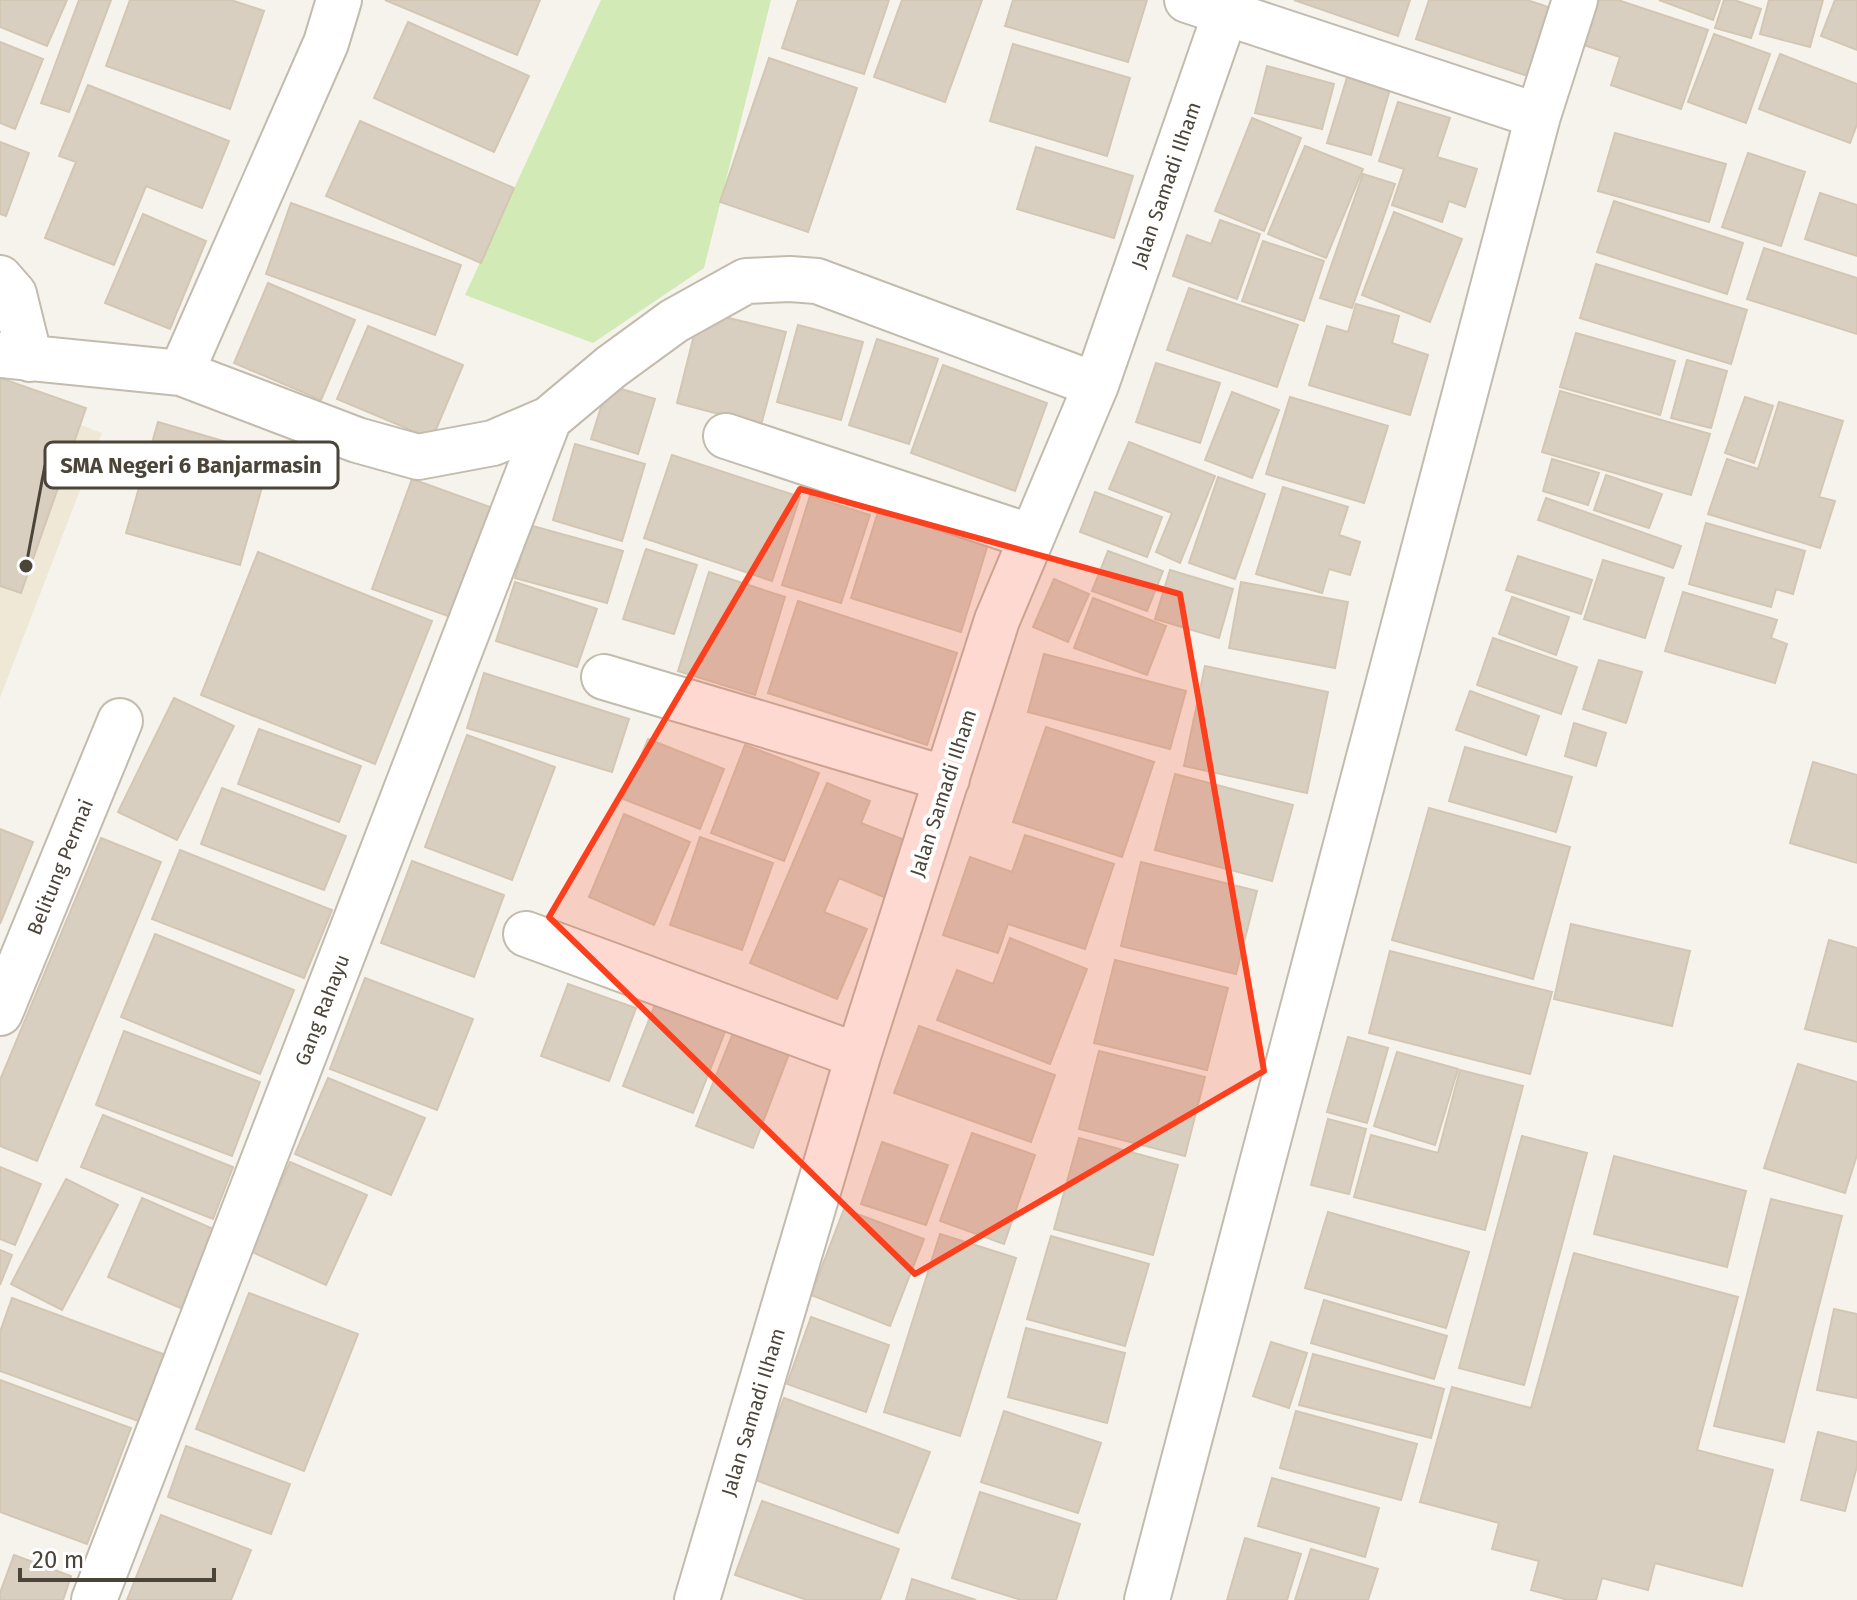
<svg xmlns="http://www.w3.org/2000/svg" width="1857" height="1600" viewBox="0 0 1857 1600" font-family="'Fira Sans',sans-serif">
	<rect width="100%" height="100%" fill="#f6f3ec"/>
	<path fill="#efe8d6" d="M0,394L102,433L0,698Z"/>
	<path fill="#d2eab5" d="M601,0H771L704,268L593,343L465,295Z"/>
	<path fill="#d8cfc1" stroke="#d3c7b4" stroke-width="2" d="M0,0H67L47,46L0,27Z
		M79,0H111L69,112L41,103Z
		M130,0H231L264,11L230,109L106,66Z
		M385,0H540L517,55Z
		M798,0H889L864,74L782,48Z
		M902,0H982L945,102L874,77Z
		M1013,0H1147L1128,62L1005,26Z
		M1294,0H1410L1398,36Z
		M1429,0H1527L1554,9L1531,77L1416,39Z
		M1599,0H1618L1708,30L1681,109L1611,85L1620,57L1584,45Z
		M1659,0H1720L1713,20Z
		M1724,0H1734L1761,9L1751,38L1715,28Z
		M1769,0H1823L1810,47L1760,34Z
		M1835,0H1857V50L1821,36Z
		M408,22L529,76L494,152L374,98Z
		M1714,34L1770,54L1746,123L1688,102Z
		M0,42L43,59L15,129L0,123Z
		M1013,44L1130,78L1107,156L990,121Z
		M1780,54L1857,84V124L1850,143L1759,109Z
		M769,58L857,88L808,232L720,202Z
		M1267,66L1334,84L1322,129L1255,113Z
		M1349,71L1392,82L1371,155L1327,143Z
		M88,85L229,141L202,208L146,186L114,265L45,238L76,162L59,156Z
		M1398,102L1450,118L1437,157L1477,169L1465,207L1449,201L1442,222L1392,205L1404,169L1379,161Z
		M1252,118L1301,138L1264,231L1215,211Z
		M360,121L514,188L481,263L326,196Z
		M1615,133L1726,164L1709,222L1598,191Z
		M0,142L29,153L6,216L0,214Z
		M1305,146L1363,169L1326,258L1268,234Z
		M1036,147L1133,176L1114,238L1017,209Z
		M1748,153L1805,172L1781,246L1722,227Z
		M1363,174L1395,184L1352,308L1320,298Z
		M1820,193L1857,205V256L1805,239Z
		M1614,201L1743,243L1727,294L1597,252Z
		M291,203L461,265L435,335L266,274Z
		M1394,212L1462,239L1430,322L1362,295Z
		M143,214L206,241L170,329L105,303Z
		M1220,220L1260,234L1237,299L1173,276L1187,235L1211,244Z
		M1263,241L1324,261L1304,321L1242,301Z
		M1764,248L1857,278V334L1747,299Z
		M1596,264L1747,310L1731,364L1580,318Z
		M268,283L355,320L321,400L234,363Z
		M1189,288L1298,325L1277,387L1167,350Z
		M1356,304L1399,316L1392,343L1428,355L1410,415L1309,385L1327,326L1348,332Z
		M700,311L786,332L761,425L677,403Z
		M798,325L863,342L841,420L777,402Z
		M368,326L463,365L432,439L337,399Z
		M1576,333L1675,361L1660,415L1560,387Z
		M877,339L938,359L909,444L849,425Z
		M1687,360L1727,371L1711,428L1671,418Z
		M1156,363L1220,383L1200,443L1136,422Z
		M943,365L1047,403L1015,491L911,453Z
		M0,378L86,408L21,593L0,586Z
		M608,385L655,399L638,454L591,439Z
		M1560,391L1710,434L1691,495L1542,452Z
		M1232,392L1279,410L1252,478L1205,460Z
		M1290,397L1388,426L1364,503L1266,474Z
		M1745,397L1773,406L1754,463L1725,453Z
		M1779,402L1843,421L1819,497L1835,501L1820,548L1708,514L1727,459L1758,469Z
		M158,422L271,455L240,565L126,533Z
		M1129,442L1215,476L1180,563L1156,552L1172,513L1109,489Z
		M575,444L645,464L622,541L553,520Z
		M672,455L800,497L772,581L644,538Z
		M1552,459L1599,473L1588,505L1543,491Z
		M1606,475L1662,494L1649,528L1594,510Z
		M1218,477L1265,494L1235,579L1189,563Z
		M412,479L501,511L462,621L372,589Z
		M1283,487L1348,507L1339,535L1360,542L1350,575L1329,569L1322,593L1256,574Z
		M1095,492L1162,517L1147,557L1080,532Z
		M810,496L870,515L841,603L782,585Z
		M1546,498L1681,546L1673,568L1538,520Z
		M879,509L989,541L961,632L851,598Z
		M1706,523L1805,551L1793,594L1776,589L1771,607L1689,584Z
		M529,525L623,551L607,603L515,578Z
		M646,549L697,565L674,634L623,619Z
		M1108,551L1163,571L1147,611L1092,591Z
		M258,552L432,621L375,764L201,695Z
		M1518,556L1592,580L1581,614L1506,590Z
		M1603,560L1664,578L1645,638L1584,619Z
		M1170,570L1233,589L1219,638L1155,619Z
		M709,572L785,597L755,695L678,671Z
		M1054,579L1089,594L1068,642L1033,627Z
		M515,582L597,609L577,667L496,641Z
		M1241,582L1348,602L1335,668L1229,648Z
		M1683,592L1777,620L1771,638L1787,644L1775,683L1665,651Z
		M1512,597L1569,617L1556,655L1499,634Z
		M1093,598L1166,626L1147,675L1074,648Z
		M798,601L957,653L927,745L768,693Z
		M1493,638L1577,667L1561,714L1477,685Z
		M1044,654L1186,691L1170,749L1028,712Z
		M1599,660L1642,672L1626,723L1583,709Z
		M1205,666L1328,692L1307,793L1184,766Z
		M484,673L629,719L612,772L467,728Z
		M1470,691L1539,716L1526,755L1456,730Z
		M174,698L234,726L177,840L118,812Z
		M1574,723L1606,733L1596,766L1565,756Z
		M1046,727L1154,762L1122,857L1013,822Z
		M259,729L361,766L339,822L238,784Z
		M467,735L555,767L512,880L425,847Z
		M648,739L724,769L700,829L623,799Z
		M745,745L819,773L784,861L711,833Z
		M1465,747L1572,777L1556,832L1449,801Z
		M1813,762L1857,775V863L1790,843Z
		M1175,774L1293,805L1272,881L1155,850Z
		M827,783L870,801L861,823L910,842L886,898L839,878L824,912L867,929L837,999L750,963Z
		M222,788L346,836L324,890L201,844Z
		M1429,808L1570,847L1533,979L1392,940Z
		M624,814L690,842L654,925L589,897Z
		M0,829L33,842L0,924Z
		M1025,835L1114,864L1085,949L1008,924L998,953L943,935L970,857L1012,872Z
		M700,837L773,863L742,950L670,925Z
		M101,838L161,862L37,1161L0,1146V1080Z
		M180,850L332,910L304,978L152,919Z
		M412,861L504,895L474,977L381,943Z
		M1141,862L1257,891L1236,974L1121,946Z
		M1571,924L1690,951L1672,1026L1554,999Z
		M155,934L294,990L260,1074L121,1017Z
		M1010,938L1087,969L1050,1064L937,1020L957,970L993,984Z
		M1829,940L1857,948V1042L1805,1029Z
		M1390,951L1552,992L1530,1074L1369,1033Z
		M1115,960L1228,988L1207,1070L1094,1043Z
		M365,978L473,1019L437,1110L330,1069Z
		M568,984L636,1008L609,1081L541,1056Z
		M656,1002L726,1029L693,1113L623,1086Z
		M919,1026L1055,1075L1031,1142L894,1093Z
		M124,1031L260,1082L232,1156L96,1105Z
		M733,1033L789,1054L753,1148L696,1126Z
		M1348,1037L1388,1048L1367,1123L1327,1112Z
		M1099,1051L1205,1077L1185,1156L1079,1129Z
		M1397,1052L1458,1069L1435,1145L1374,1126Z
		M1798,1064L1857,1082V1155L1845,1193L1764,1168Z
		M1460,1070L1523,1086L1485,1230L1354,1197L1371,1135L1438,1153Z
		M328,1078L425,1118L391,1195L295,1154Z
		M103,1115L233,1167L213,1219L81,1167Z
		M1328,1119L1366,1129L1349,1194L1311,1185Z
		M972,1133L1035,1155L1004,1244L940,1221Z
		M1522,1136L1587,1153L1524,1385L1459,1368Z
		M1079,1138L1178,1165L1153,1255L1054,1229Z
		M882,1142L948,1165L926,1225L861,1204Z
		M1614,1156L1746,1191L1727,1267L1594,1234Z
		M290,1162L367,1195L326,1285L250,1251Z
		M0,1167L41,1184L15,1245L0,1239Z
		M66,1179L118,1205L62,1310L11,1284Z
		M142,1198L218,1231L185,1310L108,1277Z
		M1771,1199L1842,1216L1784,1442L1714,1426Z
		M844,1209L924,1239L890,1326L811,1295Z
		M1328,1212L1469,1252L1446,1328L1305,1288Z
		M940,1234L1016,1258L960,1436L884,1412Z
		M1051,1236L1149,1264L1125,1346L1027,1319Z
		M0,1250L12,1255L0,1285Z
		M1574,1253L1738,1297L1697,1450L1773,1470L1742,1586L1655,1563L1648,1590L1602,1578L1596,1600H1568L1531,1590L1539,1561L1492,1549L1499,1523L1420,1502L1452,1387L1531,1408Z
		M249,1293L358,1334L304,1471L196,1429Z
		M12,1298L166,1355L141,1422L0,1371V1332Z
		M1324,1300L1447,1336L1434,1379L1311,1343Z
		M1834,1309L1857,1314V1398L1817,1390Z
		M811,1317L889,1345L866,1412L787,1384Z
		M1026,1328L1125,1353L1107,1423L1008,1397Z
		M1271,1342L1307,1353L1289,1408L1253,1396Z
		M1313,1354L1444,1389L1431,1438L1299,1405Z
		M0,1380L131,1428L87,1544L0,1512Z
		M784,1398L930,1452L898,1533L753,1479Z
		M1004,1411L1101,1443L1078,1513L981,1482Z
		M1296,1411L1417,1444L1401,1500L1280,1468Z
		M1818,1432L1857,1442V1466L1845,1511L1801,1500Z
		M186,1446L290,1484L271,1534L168,1497Z
		M1272,1478L1379,1508L1365,1557L1258,1526Z
		M980,1492L1080,1524L1056,1600H1021L952,1578Z
		M762,1501L899,1549L880,1600H807L735,1575Z
		M161,1515L251,1550L231,1600H127Z
		M1245,1538L1301,1554L1287,1600H1227Z
		M1311,1549L1378,1569L1368,1600H1295Z
		M14,1555L71,1576L63,1600H0V1593Z
		M912,1579L976,1600H906Z"/>
	<g fill="none" stroke-linecap="round" stroke-linejoin="round">
		<g stroke="#c2bbae" stroke-width="48">
			<path id="street" d="M1538,116L1575,0
				M0,278L14,294L30,359
				M0,355L181,373L357,440L418,457L493,443L549,419L611,367L674,321L746,281L790,279L817,281L1096,385
				M181,373L326,43L339,0
				M726,436L1032,537
				M604,677L947,779
				M526,934L858,1056
				M0,1013L120,721
				M94,1600L549,419
				M697,1600L858,1056L997,620L1096,385L1230,0
				M1147,1600L1538,116L1187,0"/>
		</g>
		<use href="#street" stroke="#fff" stroke-width="44"/>
	</g>
	<path fill="#fc3f1d" fill-opacity="0.2" stroke="#fc3f1d" stroke-width="6" stroke-linejoin="round" d="M800,489L1180,594L1264,1071L915,1274L549,917Z"/>
	<g text-anchor="middle" dominant-baseline="central" stroke-width="8" stroke-linejoin="round" paint-order="stroke">
		<g font-size="20" fill="#4b4439" stroke="#fff">
			<text transform="translate(1166 185) rotate(-71)">Jalan Samadi Ilham</text>
			<text transform="translate(943 793) rotate(-72)">Jalan Samadi Ilham</text>
			<text transform="translate(60 867) rotate(-68)">Belitung Permai</text>
			<text transform="translate(322 1010) rotate(-69)">Gang Rahayu</text>
			<text transform="translate(753 1412) rotate(-73)">Jalan Samadi Ilham</text>
		</g>
	</g>
	<path fill="none" stroke="#4b4439" stroke-width="3" d="M26 566L45 465"/>
	<circle fill="#4b4439" stroke="#fff" stroke-width="3" cx="26" cy="566" r="8"/>
	<rect fill="#fff" stroke="#4b4439" stroke-width="3" x="45" y="442" width="293" height="46" rx="8"/>
	<g font-size="22" text-anchor="middle" font-weight="bold" fill="#4b4439">
		<text x="191" y="473">SMA Negeri 6 Banjarmasin</text>
	</g>
	<path d="M20 1568v12h194v-12" fill="none" stroke="#4b4439" stroke-width="4"/>
	<text x="32" y="1568" font-size="24" fill="#4b4439" stroke="#ffffff" stroke-width="6" paint-order="stroke">20 m</text>
</svg>
